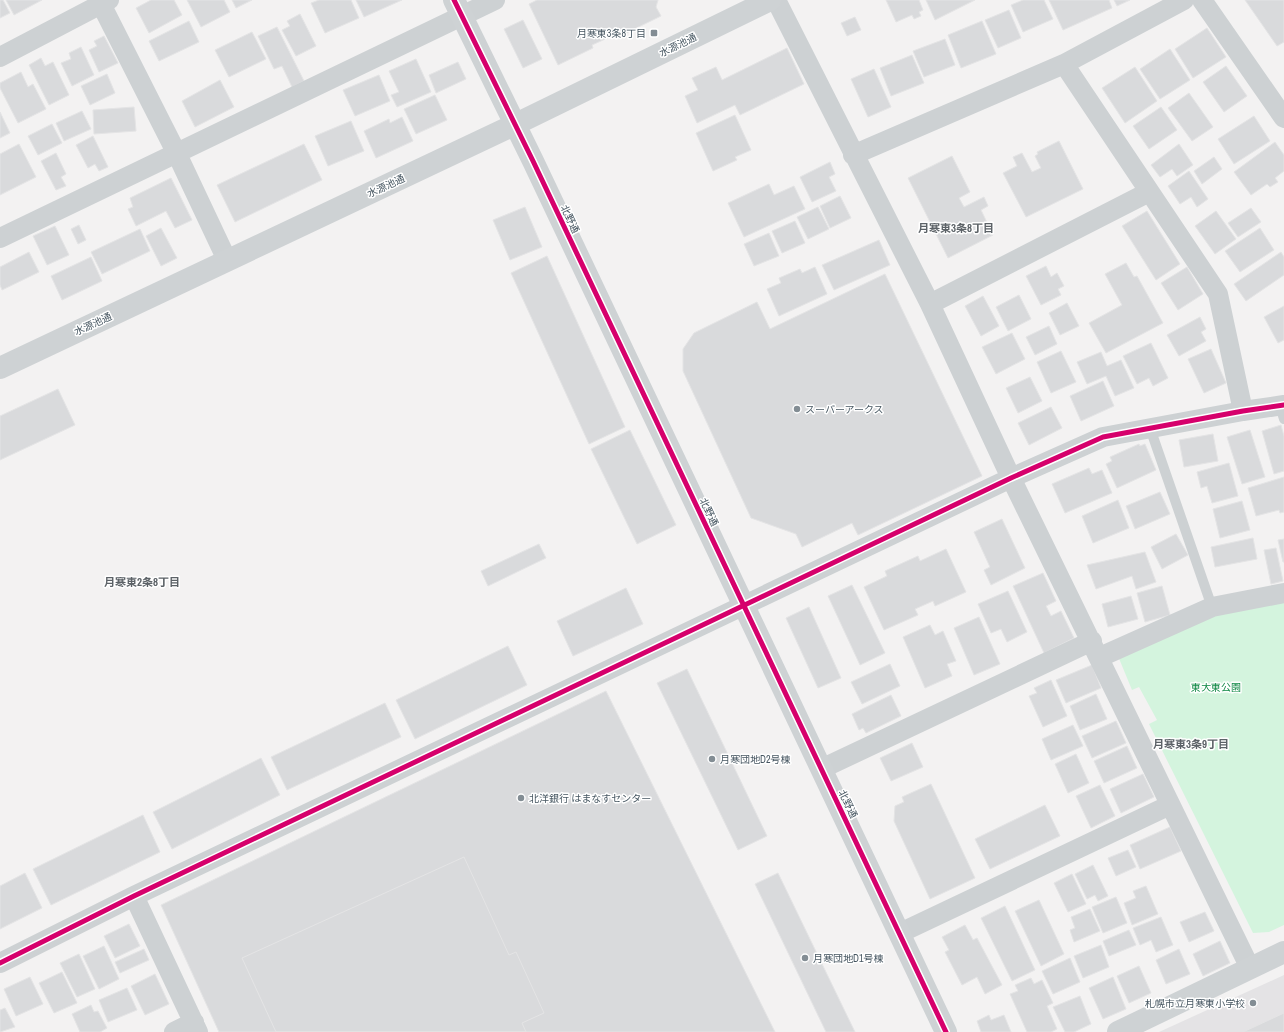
<svg xmlns="http://www.w3.org/2000/svg" width="1284" height="1032" viewBox="0 0 1284 1032" font-family="'Archivo Narrow','Noto Sans JP',sans-serif">
	<rect width="100%" height="100%" fill="#f3f2f2"/>
	<path fill="#e4e3e5" d="M1284,975V1032H1159Z"/>
	<path fill="#d4f4de" d="M1284,602V925L1269,932L1253,933L1149,724L1157,720L1139,687L1132,690L1118,656L1204,616Z"/>
	<path fill="#d9dadc" stroke="#e4e4e5" d="M0,0H3L10,13L0,18Z
		M6,0H42L14,15Z
		M151,0H174L182,15L149,33L136,8Z
		M187,0H224L230,12L201,27Z
		M232,0H252L236,8Z
		M319,0H351L359,18L325,33L311,3Z
		M356,0H402L364,17Z
		M537,0H658L656,7L661,16L616,38L614,35L592,45L593,48L558,65L529,4Z
		M886,0H919L923,10L919,12L921,16L914,19L912,15L896,22Z
		M926,0H975L935,20Z
		M1023,0H1044L1053,19L1023,32L1011,5Z
		M1049,0H1109L1112,8L1063,30Z
		M1114,0H1130L1117,6Z
		M1245,0H1284V42L1277,46Z
		M1009,10L1021,38L998,48L985,20Z
		M300,14L316,46L296,56L282,30L290,26L287,21Z
		M855,17L861,30L847,36L841,23Z
		M523,20L542,59L523,68L504,29Z
		M189,21L199,42L159,61L149,41Z
		M982,21L996,54L961,68L948,35Z
		M277,27L304,81L292,87L282,66L274,69L258,36Z
		M1207,28L1226,57L1193,78L1175,49Z
		M252,32L266,59L229,77L215,50Z
		M104,36L118,63L99,72L89,50L97,46L94,41Z
		M945,39L955,65L924,77L913,51Z
		M81,47L94,75L72,86L61,63L71,59L69,53Z
		M787,48L804,84L740,115L735,105L697,123L685,96L698,90L692,78L716,67L722,80Z
		M1170,49L1190,80L1160,99L1140,69Z
		M912,55L924,83L891,96L880,68Z
		M41,58L45,66L53,62L69,95L49,105L29,65Z
		M416,59L431,92L397,107L391,95L399,92L389,71Z
		M458,62L466,79L436,93L429,75Z
		M1226,66L1247,96L1224,112L1203,82Z
		M1135,67L1157,101L1125,123L1102,88Z
		M874,69L891,107L868,117L851,79Z
		M21,72L28,87L33,84L46,109L18,123L0,88V83Z
		M107,74L115,93L90,105L81,86Z
		M379,75L390,101L355,116L343,90Z
		M220,80L234,107L195,127L182,101Z
		M1189,93L1213,127L1192,141L1168,108Z
		M435,95L447,120L416,134L404,109Z
		M134,107L136,131L94,134L93,110Z
		M1161,107L1177,130L1149,149L1133,126Z
		M82,111L91,129L64,141L56,123Z
		M0,112L10,133L0,138Z
		M735,115L751,150L735,157L737,160L713,171L696,133Z
		M1254,116L1270,141L1234,164L1218,139Z
		M402,117L413,141L376,158L364,131L389,119L390,123Z
		M351,121L364,151L328,166L315,136Z
		M52,124L62,143L38,155L28,136Z
		M93,136L108,167L99,171L95,164L88,168L76,145Z
		M1059,141L1083,189L1026,217L1003,173L1017,166L1013,157L1022,153L1032,172L1041,168L1035,156L1038,154L1037,152Z
		M1275,142L1284,155V171L1275,178L1278,182L1270,187L1267,184L1251,195L1234,172Z
		M19,144L36,177L0,195V154Z
		M304,144L322,180L235,222L217,185Z
		M1179,144L1193,165L1177,176L1172,169L1160,177L1151,165Z
		M56,153L66,174L61,177L66,186L56,190L41,161Z
		M952,156L970,192L959,198L964,207L984,197L988,206L981,210L993,235L948,258L908,178Z
		M1214,157L1222,169L1202,184L1194,171Z
		M830,162L835,174L829,177L836,191L812,202L800,177Z
		M1189,171L1208,199L1197,207L1191,197L1180,204L1168,186Z
		M171,178L192,220L175,228L166,211L136,226L128,209L133,207L130,198Z
		M769,184L774,195L794,186L805,209L744,237L728,203Z
		M840,196L851,218L830,228L820,206Z
		M525,207L542,247L510,260L493,220Z
		M818,207L829,229L808,239L797,217Z
		M1251,208L1261,222L1238,237L1228,223Z
		M1147,211L1180,264L1156,280L1122,226Z
		M1216,211L1236,239L1215,254L1195,226Z
		M795,221L805,243L782,253L772,231Z
		M79,225L86,240L78,244L71,229Z
		M55,226L69,255L47,265L33,236Z
		M161,228L177,258L161,266L146,236Z
		M1260,228L1274,250L1240,272L1225,251Z
		M140,229L150,251L102,274L91,252Z
		M769,233L779,256L754,266L744,244Z
		M879,240L890,265L834,290L822,265Z
		M29,252L39,272L2,290L0,285V267Z
		M1281,252L1284,257V275L1246,301L1234,284Z
		M547,256L625,427L589,444L511,273Z
		M91,257L102,281L62,300L51,276Z
		M1126,263L1134,277L1137,276L1163,323L1106,353L1089,323L1122,305L1105,274Z
		M1046,266L1051,277L1057,273L1064,286L1058,289L1061,295L1041,305L1026,276Z
		M815,267L827,294L779,316L767,289L781,283L779,278L800,269L802,273Z
		M1187,267L1203,294L1178,310L1161,283Z
		M885,274L982,476L858,535L852,523L802,547L796,534L751,518L683,371V349L694,333L757,302L770,329Z
		M1019,295L1031,319L1008,331L996,307Z
		M983,296L999,326L981,336L965,306Z
		M1067,303L1079,326L1060,335L1049,313Z
		M1284,306V340L1278,343L1264,317Z
		M1200,317L1206,329L1201,332L1206,341L1179,356L1167,335Z
		M1049,326L1057,344L1035,355L1026,337Z
		M1012,333L1025,359L996,374L982,347Z
		M1151,343L1168,378L1153,386L1149,378L1137,384L1123,356Z
		M1211,349L1226,383L1204,393L1188,359Z
		M1061,351L1076,382L1051,393L1037,362Z
		M1101,352L1107,366L1121,360L1134,388L1115,396L1106,376L1087,384L1077,362Z
		M1030,377L1042,401L1018,413L1006,388Z
		M1103,381L1114,406L1081,421L1070,396Z
		M58,389L75,425L0,460V416Z
		M1051,407L1062,428L1029,445L1018,423Z
		M1281,425L1284,436V471L1274,474L1262,431Z
		M630,430L676,525L637,544L591,449Z
		M1250,430L1265,477L1242,484L1227,437Z
		M1213,434L1218,461L1184,467L1179,440Z
		M1139,444L1140,446L1145,444L1156,470L1117,488L1106,464L1112,461L1110,457Z
		M1229,463L1238,496L1212,503L1207,486L1201,488L1197,472Z
		M1089,468L1092,474L1102,470L1112,493L1065,513L1052,484Z
		M1284,477V512L1280,513L1279,510L1256,516L1248,488Z
		M1160,492L1170,514L1135,529L1126,506Z
		M1118,500L1129,528L1093,543L1082,516Z
		M1242,501L1250,530L1220,538L1213,509Z
		M1002,519L1025,568L991,585L984,570L990,567L974,532Z
		M1176,534L1188,555L1162,569L1151,547Z
		M1253,538L1257,559L1215,567L1211,547Z
		M1284,539V562H1283L1278,540Z
		M539,544L546,558L488,586L481,571Z
		M1276,548L1283,581L1271,584L1264,550Z
		M946,549L966,592L935,606L933,601L915,609L918,615L884,630L864,587L887,576L885,571L918,556L920,561Z
		M1145,552L1156,582L1136,589L1132,576L1096,589L1087,565Z
		M1043,573L1056,601L1046,606L1051,616L1061,611L1074,638L1044,653L1013,586Z
		M852,585L885,653L860,665L828,596Z
		M1162,586L1170,615L1145,622L1137,593Z
		M626,588L643,624L573,656L557,621Z
		M1008,591L1027,632L1007,642L1001,629L991,633L978,604Z
		M1131,596L1138,619L1108,627L1102,604Z
		M809,607L841,678L818,688L786,618Z
		M979,617L1000,664L974,675L954,628Z
		M930,625L935,635L943,631L956,661L947,664L952,676L925,688L903,637Z
		M508,646L527,685L415,739L396,700Z
		M890,664L900,686L862,704L851,682Z
		M1092,665L1101,688L1066,703L1056,680Z
		M687,669L767,836L738,850L657,683Z
		M1051,680L1067,716L1043,727L1029,696L1037,693L1034,688Z
		M606,691L775,1032H219L161,905Z
		M1096,694L1107,719L1080,730L1070,706Z
		M891,695L901,716L866,733L863,728L859,730L852,714Z
		M385,703L401,737L287,790L271,757Z
		M1116,721L1126,743L1092,758L1082,736Z
		M1073,725L1083,746L1051,760L1042,739Z
		M912,743L923,767L891,781L880,758Z
		M1127,746L1137,768L1104,783L1094,761Z
		M1076,754L1089,783L1068,793L1055,764Z
		M261,758L280,795L172,849L153,812Z
		M1143,774L1154,797L1121,813L1110,789Z
		M931,784L975,878L930,899L894,821L895,806L904,802L902,797Z
		M1100,785L1115,816L1091,828L1076,796Z
		M1045,805L1060,836L990,869L975,839Z
		M143,815L160,852L51,905L33,869Z
		M1170,827L1181,851L1140,869L1130,845Z
		M1128,850L1136,867L1116,876L1108,858Z
		M464,857L509,955L516,952L544,1013L522,1023L526,1032H276L242,958Z
		M1093,865L1108,896L1098,901L1095,895L1087,899L1075,874Z
		M25,873L42,908L0,929V886Z
		M778,873L855,1032H826L755,884Z
		M1072,874L1086,904L1068,912L1054,883Z
		M1146,886L1158,914L1132,925L1124,903L1136,898L1133,891Z
		M1116,897L1127,923L1103,933L1092,907Z
		M1039,900L1064,954L1041,966L1015,911Z
		M1005,906L1035,970L1012,981L981,918Z
		M1090,909L1100,931L1074,942L1070,930L1075,928L1071,917Z
		M1205,912L1214,931L1189,942L1180,922Z
		M1161,917L1173,945L1156,952L1151,940L1140,945L1133,928Z
		M129,924L140,946L115,958L104,936Z
		M965,925L973,940L977,938L1002,985L985,994L977,977L962,985L945,952L949,950L942,937Z
		M1129,930L1136,945L1109,956L1103,941Z
		M1220,941L1230,963L1203,976L1193,954Z
		M1101,945L1109,967L1083,978L1074,956Z
		M104,946L119,979L99,989L83,956Z
		M144,949L149,960L120,973L115,962Z
		M1179,949L1190,974L1166,984L1156,960Z
		M79,954L95,989L77,997L60,963Z
		M1070,958L1080,982L1053,994L1042,971Z
		M1139,966L1151,993L1129,1003L1117,976Z
		M62,972L77,1003L54,1013L39,983Z
		M155,974L169,1004L145,1015L131,986Z
		M30,977L43,1004L16,1016L4,989Z
		M1113,977L1126,1009L1103,1019L1089,988Z
		M1031,978L1034,984L1042,980L1053,1003L1047,1006L1057,1029L1051,1032H1027L1010,994L1018,991L1015,985Z
		M127,988L137,1010L108,1022L99,1000Z
		M1080,996L1091,1024L1074,1032H1065L1053,1007Z
		M91,1005L94,1012L98,1011L107,1028L100,1032H80L72,1014Z
		M5,1008L15,1027L0,1032V1010Z
		M1284,1013V1032H1243Z
		M989,1015L991,1020L1004,1015L1011,1032H981L977,1021Z"/>
	<g fill="none" stroke-linecap="round" stroke-linejoin="round">
		<path stroke="#cdd1d3" stroke-width="10" d="M1280,406L1284,419
			M1150,428L1212,607"/>
		<path stroke="#cdd1d3" stroke-width="20" d="M99,0L177,154L227,260
			M776,0L930,304L1011,478L1250,968
			M1202,0L1284,118
			M0,57L109,0
			M1064,64L1218,294L1243,411
			M853,155L1064,64L1184,0
			M0,238L495,0
			M930,304L1149,192
			M1100,657L1212,607L1284,593
			M821,769L1092,641
			M134,896L198,1032
			M900,933L1170,805
			M0,963L134,896L1011,478L1103,437L1243,411L1284,405
			M174,1032L194,1022"/>
		<path stroke="#ced2d4" stroke-width="22" d="M454,0L533,161L946,1032
			M0,368L514,125L770,0
			M1118,1032L1284,952"/>
		<g stroke="#fff" stroke-width="8">
			<path id="cycleway" d="M454,0L533,161L946,1032
				M0,963L134,896L1011,478L1103,437L1243,411L1284,405"/>
		</g>
		<use href="#cycleway" stroke="#d6006c" stroke-width="5"/>
	</g>
	<g fill="#838d94" stroke="#fff" stroke-width="1.5">
		<rect x="650" y="29" width="8" height="8" rx="2"/>
		<circle cx="797" cy="409" r="4"/>
		<circle cx="712" cy="759" r="4"/>
		<circle cx="521" cy="798" r="4"/>
		<circle cx="805" cy="958" r="4"/>
		<circle cx="1253" cy="1003" r="4"/>
	</g>
	<g text-anchor="middle" dominant-baseline="central" stroke-width="3" stroke-linejoin="round" paint-order="stroke">
		<g font-size="10" fill="#465661" stroke="#fff" text-anchor="start">
			<text x="646" y="33" text-anchor="end">月寒東3条8丁目</text>
			<text x="805" y="409">スーパーアークス</text>
			<text x="720" y="759">月寒団地D2号棟</text>
			<text x="529" y="798">北洋銀行 はまなすセンター</text>
			<text x="813" y="958">月寒団地D1号棟</text>
			<text x="1245" y="1003" text-anchor="end">札幌市立月寒東小学校</text>
		</g>
		<g font-size="10" fill="#465661" stroke="#fff">
			<text transform="translate(678 45) rotate(-26)">水源池通</text>
			<text transform="translate(386 186) rotate(-25)">水源池通</text>
			<text transform="translate(570 219) rotate(65)">北野通</text>
			<text transform="translate(93 324) rotate(-25)">水源池通</text>
			<text transform="translate(709 512) rotate(65)">北野通</text>
			<text transform="translate(848 804) rotate(64)">北野通</text>
		</g>
		<g font-size="10" fill="#0c8742" stroke="#fff">
			<text x="1216" y="687">東大東公園</text>
		</g>
		<g font-size="11" font-weight="bold" fill="#5c6267" stroke="#fff">
			<text x="956" y="228">月寒東3条8丁目</text>
			<text x="142" y="582">月寒東2条8丁目</text>
			<text x="1191" y="744">月寒東3条9丁目</text>
		</g>
	</g>
</svg>
